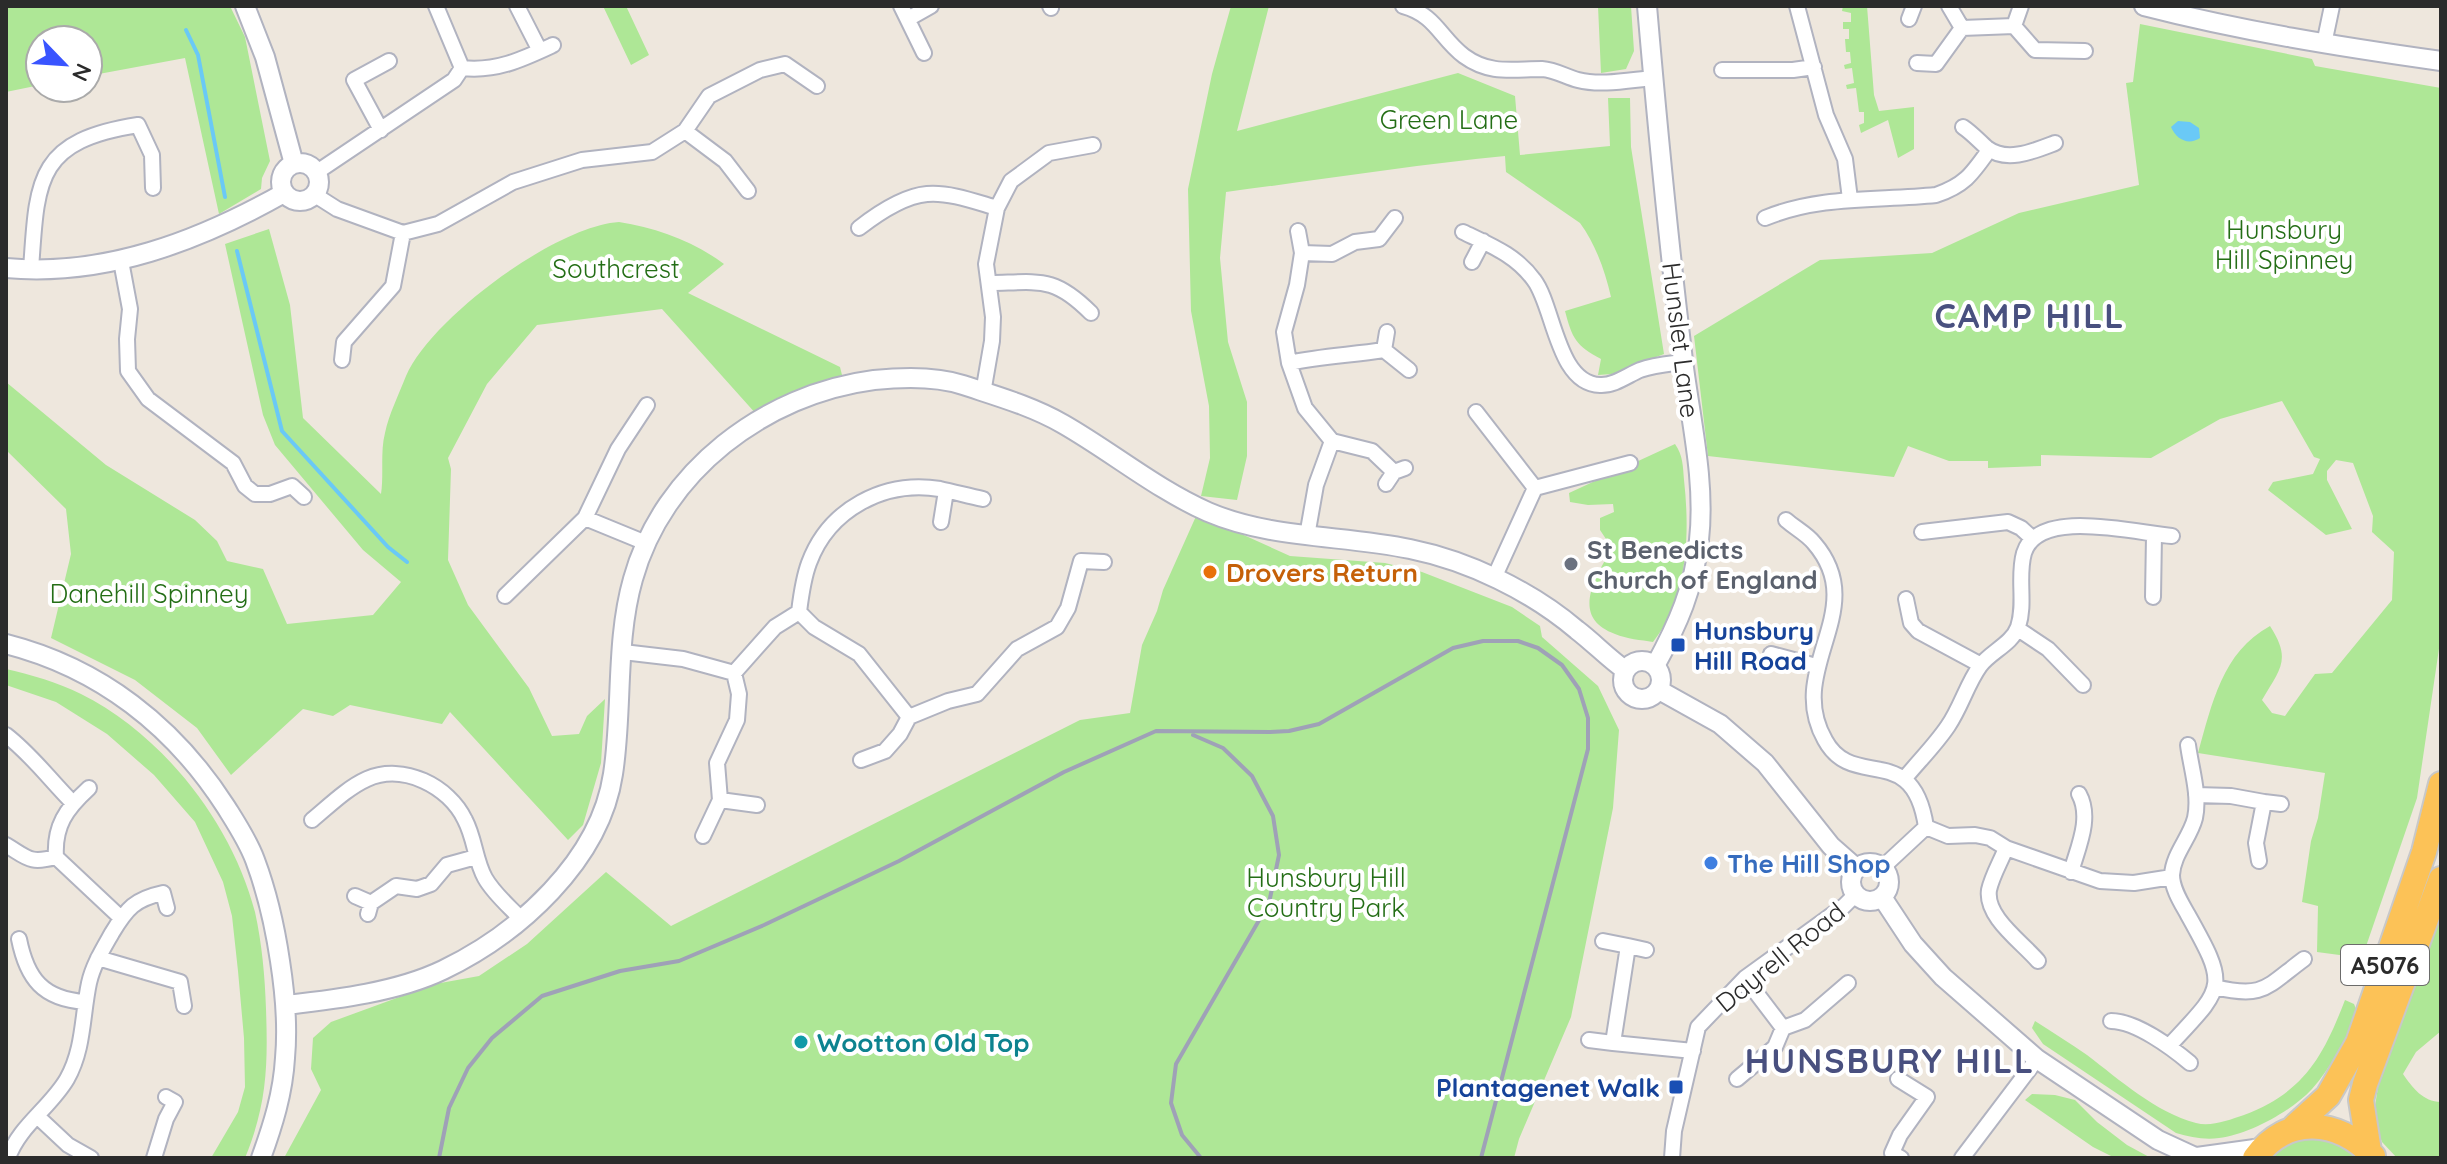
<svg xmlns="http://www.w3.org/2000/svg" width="2447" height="1164" viewBox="0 0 2447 1164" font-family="Quicksand,sans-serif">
	<rect width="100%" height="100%" fill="#eee7dd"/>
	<path fill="#aee796" d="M6,6H230L245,37L270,161L262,178L261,189L219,214L185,58L88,76V40H40V85L6,92Z
		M603,6H626L649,55L631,65Z
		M1231,6H1269L1237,131L1458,73L1515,96L1520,155L1610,146L1608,98H1630L1631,147L1664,354L1612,374L1598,375L1601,359C1576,346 1572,338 1565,311L1611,297C1605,271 1596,245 1580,223L1506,172L1505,156C1412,165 1319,180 1226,192L1220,258L1228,342L1247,402V456L1237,500L1201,496L1210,458L1209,406L1191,311L1188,189L1212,74Z
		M1598,6H1631L1634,51L1626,69L1601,73Z
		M1843,6H1867L1874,95L1879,111L1914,107V149L1898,158L1888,120L1861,133L1859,125L1864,123V112H1859L1856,88L1847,89L1846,85L1854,83L1852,68L1845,69L1844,65L1851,63L1850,52H1846L1845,39H1849V29H1843V22H1851V13L1842,11Z
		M2140,24L2312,59L2315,66L2441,88V635L2417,798L2362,958L2317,952L2318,906L2302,902L2311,841L2318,818L2325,773L2198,753C2212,704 2222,652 2270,626C2292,660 2280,669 2262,700L2272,713L2285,716L2315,674L2332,673L2392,600L2394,552L2372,532L2373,516L2353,463L2336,460L2327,471V480L2352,529L2326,535L2268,490L2273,482L2313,474L2320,459L2314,457L2282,401L2220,419L2151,458L2041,455V466L1988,468V461H1949L1908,446L1894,477L1708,456L1694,336L1820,260L1932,253L2019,213L2139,185L2126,83L2133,82Z
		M619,222C657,228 693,241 724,264L688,293L840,367L842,375L776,401L757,415L662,309L537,325L487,384L448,458L451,469L448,560L468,605L529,688L552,736L579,734L587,716L605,699L601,763L583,825L568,840L450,712L442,724L350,705L333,716L303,709L231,775L197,728L135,680L51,638L71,554L66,509L6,450V382L106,465L195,520L217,541L227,561L263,569L287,624L373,615L401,582L363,550L275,445L263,415L225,244L269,229L290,305L303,418L381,494C384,474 380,452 385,433C389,414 399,394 406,376C431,318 556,226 619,222Z
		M1675,444C1683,455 1683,467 1684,480C1690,534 1688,598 1653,642C1641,640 1627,639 1615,634C1569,617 1596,577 1612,548L1600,530V518L1614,512L1613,504L1588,505L1570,502L1569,493Z
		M1197,514L1290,556L1385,563L1422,572L1512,607L1540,626L1542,637L1598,686L1619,730L1613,808L1571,1017L1519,1139L1514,1158H284L321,1090L311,1069L313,1038L331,1022L435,984L479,976L527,944L606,872L671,926L1080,720L1130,713L1142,645L1157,611L1163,590Z
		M6,669C32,675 57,682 81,694C163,735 232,823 255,912C262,944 265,977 266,1009C268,1066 267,1104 245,1158H211L238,1112L245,1087L244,1038L238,971L232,916L223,882L195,822L154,775L107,734L56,702L6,685Z
		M2441,911V1031L2416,1052L2403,1074C2412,1087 2423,1102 2441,1102V1158H2397L2382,1142L2373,1119L2378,1087Z
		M2345,1000L2354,1004L2358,1014C2344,1040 2332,1067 2312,1089C2292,1111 2248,1135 2219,1138C2204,1140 2190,1137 2176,1133L2043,1044L2032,1028L2035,1021C2052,1032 2070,1043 2087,1055C2120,1080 2155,1112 2196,1123C2211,1127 2229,1120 2244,1115C2304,1092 2323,1057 2345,1000Z
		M2032,1094L2055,1095L2075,1100L2097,1122L2127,1145L2151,1158H2115L2093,1147L2025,1100Z
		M2304,1135L2336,1140L2358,1158H2265Z"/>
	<path fill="#6ac9f6" d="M2178,121L2190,122L2199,128L2200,138C2188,146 2176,139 2171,127Z"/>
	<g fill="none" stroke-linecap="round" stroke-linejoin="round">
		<path stroke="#6ac9f6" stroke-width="4" d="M186,30L198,55L225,197
			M237,251L282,431L388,547L407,562"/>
		<g stroke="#b1b3c0" stroke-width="18">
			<path id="minor" d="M436,6L462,68
				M517,6L540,51
				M901,6L924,53
				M1050,6L1051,8
				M1403,6C1436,15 1440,38 1464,56C1490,75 1513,69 1542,69C1556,70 1566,77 1578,80C1601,86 1630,80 1653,78
				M1797,6L1826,115L1845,159L1850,199
				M908,19L931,6
				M1909,19L1914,6
				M2014,26L2021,6
				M1962,28L2014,26L2035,50L2085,51
				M2324,44L2332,6
				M1917,63L1936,64L1962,28L1949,6
				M1722,70H1793L1814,67
				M1963,127C1972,133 1979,141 1987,148C2007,163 2034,151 2055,143
				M381,130L354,80L389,61
				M685,131L725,161L748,191
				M317,172L454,80L462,68C496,72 523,59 553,45
				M315,195L337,209L403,233L438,224L513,182L582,160L652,152L685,131L709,96L760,70L785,64L817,86
				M1765,218C1821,195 1878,201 1936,195C1965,185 1972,174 1989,150
				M859,228C877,214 904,196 927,194C950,192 976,202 997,208L1011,181L1049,153L1093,145
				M1298,231L1302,253L1297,285L1284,332L1289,363L1305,408L1332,441L1372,451L1394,472
				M1463,232C1490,245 1516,255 1534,280C1554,306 1557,384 1600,385C1614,386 1628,375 1640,370C1654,365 1668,364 1683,362
				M1302,253L1332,254L1355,242L1379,239L1395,218
				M121,261L130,309L127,339L128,371L148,399L233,463L245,486L255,494H270L292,486L304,497
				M1472,262L1483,241
				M31,270C37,179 36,141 138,125L152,155L153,188
				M991,283C1040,282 1054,276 1091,313
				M1384,350L1387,332
				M342,360L344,342L393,286L403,233
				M1289,363C1321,356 1352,355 1384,350L1409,370
				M983,393L992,341L993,317L986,264L997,208
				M1476,412L1535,488L1494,578
				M1386,484L1394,472L1405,468
				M1535,488L1630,463
				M585,518L646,543
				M1786,520C1795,528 1807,534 1814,543C1872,610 1784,668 1825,740C1853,792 1913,739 1926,827
				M941,522L946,491
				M1922,532L2008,522L2021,528L2032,538
				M1307,536L1316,485L1332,441
				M505,596L585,518L618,449L647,405
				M2153,597L2154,535
				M1906,599L1911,623L1918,631L1981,665
				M799,612C801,596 803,579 809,563C829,509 884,480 940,489C954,492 969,496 983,499
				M2018,629L2048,649L2083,685
				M623,652L683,659L734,673
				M1771,654L1816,666
				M734,673L775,627L799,612L814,627L859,654L909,717
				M6,735C32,755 50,780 73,803
				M861,760L885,751L900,734L909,717L948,701L977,694L1017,649L1057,627L1068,608L1081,561L1104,562
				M1905,778C1919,761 1936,744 1948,726C1961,707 1967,684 1980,666C1990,652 2012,644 2018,627C2026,603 2017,577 2024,553C2038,507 2135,533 2172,536
				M89,788C66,809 54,826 56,857L121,918
				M2196,795L2231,796L2264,802L2256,843L2259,861
				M720,800L757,805
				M2264,802L2281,804
				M312,820C329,806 347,788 367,779C403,763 449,786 465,820C475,839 475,860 485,878C494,894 510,907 522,920
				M1926,827L1948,836L1975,835L1990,838L2006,848L2100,881L2134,883L2172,877
				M703,836L720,800L717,763L737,720L739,694L734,673
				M6,845C28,858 29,864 56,857
				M2006,848C2001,861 1992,876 1989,890C1985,917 2022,942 2038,961
				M1883,867L1926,827
				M2071,872C2078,847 2092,818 2079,794
				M355,896L371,903
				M368,914L371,903L396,886L417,889L431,884L447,865L476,857
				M19,939C27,979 43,999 85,1002
				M1603,941L1628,946
				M1646,950L1628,946L1613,1043L1693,1051
				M98,958L180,982L184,1006
				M1745,978L1783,1028
				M2215,987C2264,999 2266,987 2304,959
				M2111,1021C2136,1021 2172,1048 2190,1063
				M1589,1040L1613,1043
				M2169,1046C2225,986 2229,988 2188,915C2182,904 2172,889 2172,875C2173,854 2190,838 2195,818C2200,795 2191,768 2188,745
				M1737,1079L1775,1047L1783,1028L1805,1020L1848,983
				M1898,1079L1927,1097L1900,1135L1892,1153L1901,1158
				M37,1116L68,1145L91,1158
				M8,1158C19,1126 50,1108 67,1079C84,1049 82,1016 89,983C93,965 103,949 112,933C127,908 135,899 163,893L167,908
				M154,1158L166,1119L175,1102L166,1097
				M1672,1158L1674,1131L1698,1027L1745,978L1844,906L1855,895
				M1962,1158L2037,1059"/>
		</g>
		<g stroke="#b1b3c0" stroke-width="22">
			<path id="tertiary" d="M245,6L265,57L294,164
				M1647,6C1657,122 1668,237 1682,352C1689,414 1706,478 1699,540C1694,588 1678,624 1655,666
				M2144,6C2241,31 2341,47 2441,61
				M281 182a19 19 0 1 1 38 0a19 19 0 1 1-38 0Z
				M6,268C105,277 199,241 284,193
				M6,644C100,668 174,726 226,807C236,823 248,841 255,860C267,892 275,927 280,961C285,993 288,1025 285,1058C283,1093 273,1125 261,1158
				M1623 680a19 19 0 1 1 38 0a19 19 0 1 1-38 0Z
				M1659,690L1720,724L1765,763L1831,846L1856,868
				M1851 882a19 19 0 1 1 38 0a19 19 0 1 1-38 0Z
				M1882,897L1913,944L1943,977L2037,1059L2158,1140L2197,1158
				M287,1005C338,999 397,992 443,970C518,934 600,861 613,774C623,710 615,642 633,579C663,471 765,394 874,380C903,377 936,376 963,385C996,396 1032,406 1063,424C1112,452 1156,489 1208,512C1271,539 1343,535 1410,549C1469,561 1531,591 1577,630C1594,643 1608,658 1625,670
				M2197,1157L2262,1148"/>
		</g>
		<g stroke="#c8c8c8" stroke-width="28">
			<path id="trunk" d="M2294,1127L2328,1096L2358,1043L2424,852L2441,784
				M2369,1151L2361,1100L2365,1084L2441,879
				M2255,1158C2287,1114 2338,1119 2373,1156"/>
		</g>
		<use href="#minor" stroke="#fff" stroke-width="14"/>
		<use href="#tertiary" stroke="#fff" stroke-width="18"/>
		<use href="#trunk" stroke="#fcc257" stroke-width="24"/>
		<path stroke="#9fa1b7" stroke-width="4" d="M1193,735L1223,748L1252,776L1273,816L1279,855L1269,903L1176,1064L1171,1103L1182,1135L1201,1158
			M439,1158L449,1108L468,1068L492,1038L542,996L620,971L679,961L764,925L899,861L1064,772L1156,731L1270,732L1289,731L1319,724L1453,648L1483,641H1518L1538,648L1562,665L1579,689L1588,718V749L1481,1158"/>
	</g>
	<circle fill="#6b7280" stroke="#fff" stroke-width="3" cx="1571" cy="564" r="8"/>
	<circle fill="#e8710a" stroke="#fff" stroke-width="3" cx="1210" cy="572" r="8"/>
	<g fill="#1a4fb4" stroke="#fff" stroke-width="3">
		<rect x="1670" y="637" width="16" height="16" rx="4"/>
		<rect x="1668" y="1079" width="16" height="16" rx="4"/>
	</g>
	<circle fill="#3f7fe0" stroke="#fff" stroke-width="3" cx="1711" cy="863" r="8"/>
	<circle fill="#0f9aa8" stroke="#fff" stroke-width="3" cx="801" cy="1042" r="8"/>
	<g text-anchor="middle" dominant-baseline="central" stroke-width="8" stroke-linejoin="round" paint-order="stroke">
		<rect fill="#fff" stroke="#6b6b6b" stroke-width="2" x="2341" y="945" width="88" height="40" rx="6"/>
		<g font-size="24" font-weight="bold" fill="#2b2b2b">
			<text x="2385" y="965">A5076</text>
		</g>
		<g font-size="26" fill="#246e16" stroke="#fff">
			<text x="1449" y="119">Green Lane</text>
			<text x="2284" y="229">Hunsbury<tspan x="2284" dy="30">Hill Spinney</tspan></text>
			<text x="616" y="268">Southcrest</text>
			<text x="149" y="593">Danehill Spinney</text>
			<text x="1326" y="877">Hunsbury Hill<tspan x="1326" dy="30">Country Park</tspan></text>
		</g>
		<g font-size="26" fill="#2b2b2b" stroke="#fff">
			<text transform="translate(1681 340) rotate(83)">Hunslet Lane</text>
			<text transform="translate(1780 957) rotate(-39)">Dayrell Road</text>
		</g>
		<g font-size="26" font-weight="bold" fill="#5b616d" stroke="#fff" text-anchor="start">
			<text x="1587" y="549">St Benedicts<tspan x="1587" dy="30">Church of England</tspan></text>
		</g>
		<g font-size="26" font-weight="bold" fill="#c56008" stroke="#fff" text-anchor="start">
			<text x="1226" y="572">Drovers Return</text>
		</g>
		<g font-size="26" font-weight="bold" fill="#164399" stroke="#fff" text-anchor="start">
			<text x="1694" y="630">Hunsbury<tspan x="1694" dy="30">Hill Road</tspan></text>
			<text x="1660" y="1087" text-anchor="end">Plantagenet Walk</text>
		</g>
		<g font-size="26" font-weight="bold" fill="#366cbe" stroke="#fff" text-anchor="start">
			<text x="1727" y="863">The Hill Shop</text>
		</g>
		<g font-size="26" font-weight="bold" fill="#0d838f" stroke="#fff" text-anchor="start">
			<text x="817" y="1042">Wootton Old Top</text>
		</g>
		<g font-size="34" font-weight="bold" letter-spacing="2" fill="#49507f" stroke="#fff">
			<text x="2030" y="315">CAMP HILL</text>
			<text x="1890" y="1060">HUNSBURY HILL</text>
		</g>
	</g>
	<rect width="2447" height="1164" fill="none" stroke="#2b2b2b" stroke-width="16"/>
	<g transform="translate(64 64) rotate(115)"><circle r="38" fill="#ffffff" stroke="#aaaaaa" stroke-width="2"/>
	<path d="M0-6L14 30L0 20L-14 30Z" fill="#3954ff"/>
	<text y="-12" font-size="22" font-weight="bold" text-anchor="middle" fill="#2b2b2b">N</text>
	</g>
</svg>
